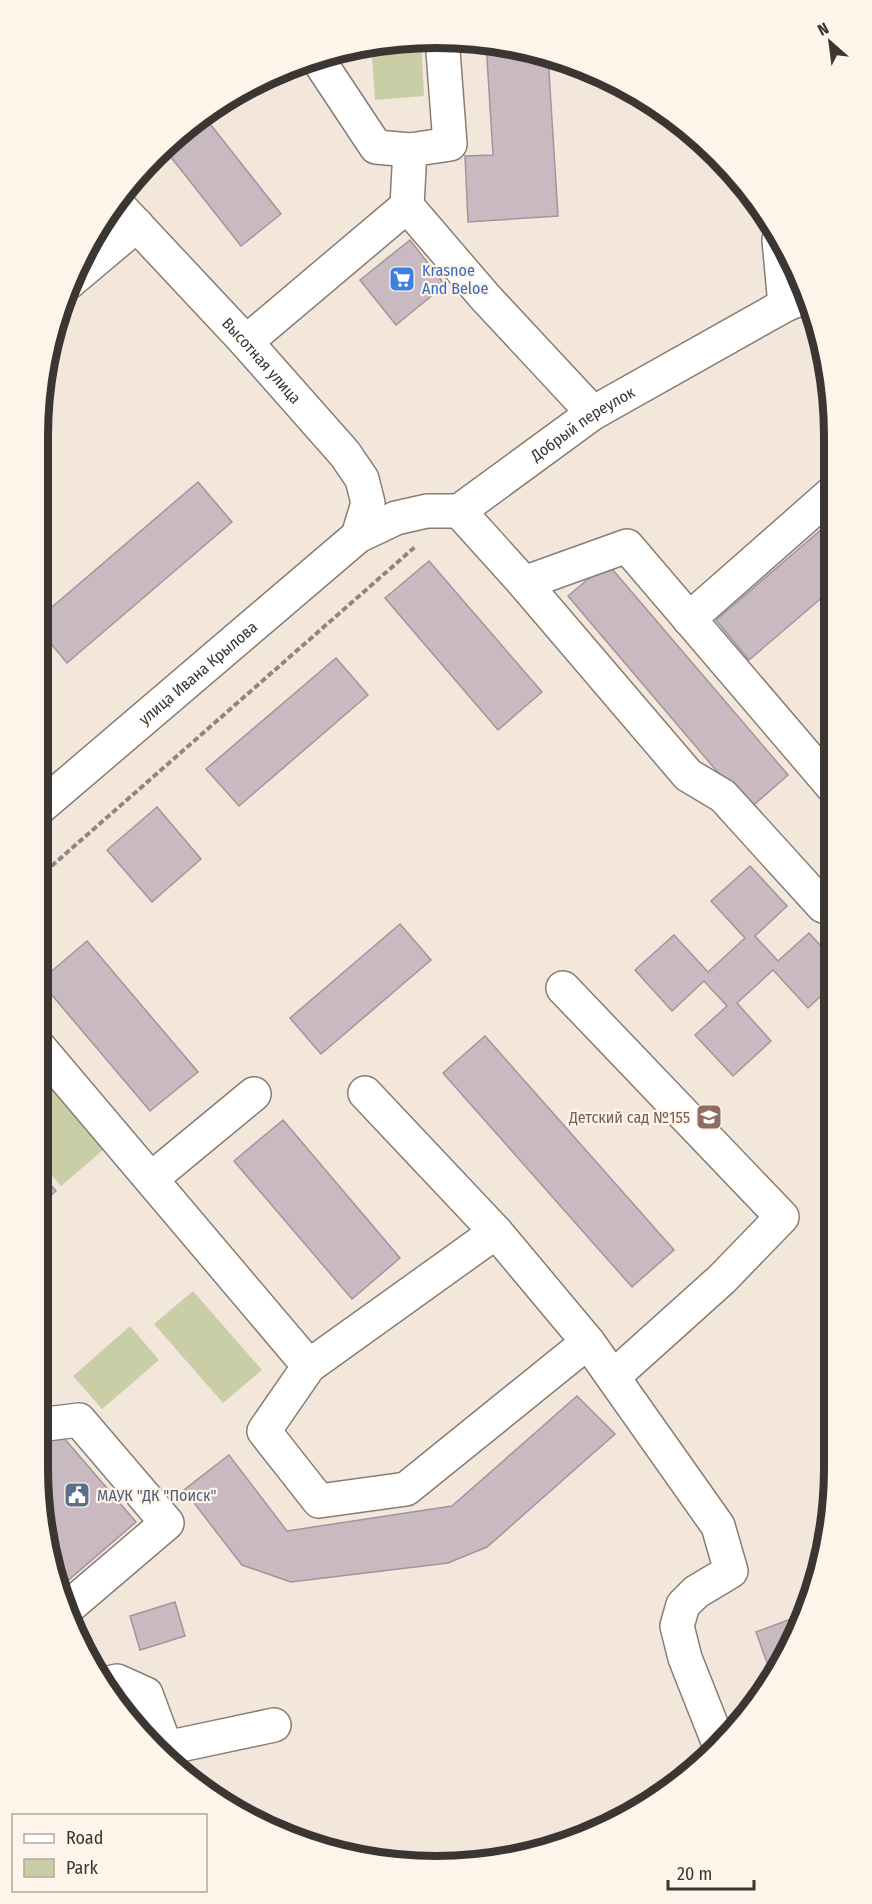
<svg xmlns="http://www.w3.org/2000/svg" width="872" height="1904" viewBox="0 0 872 1904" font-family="'Fira Sans Condensed',sans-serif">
	<rect width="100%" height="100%" fill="#f3e6db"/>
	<path fill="#c9cea6" d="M421,39L424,96L375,100L371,44Z
		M38,1073L104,1149L61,1186L38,1159Z
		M193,1291L262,1370L223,1403L154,1324Z
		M130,1326L159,1360L102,1409L73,1376Z"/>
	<path fill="#c9b9c1" stroke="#a3949c" stroke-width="1.5" d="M486,42L513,45L548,56L558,216L468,222L465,156L493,155Z
		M203,115L281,214L241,246L163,147Z
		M410,240L445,285L396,325L360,280Z
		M198,482L232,522L67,663L38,628V619Z
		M831,521L832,589L749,660L716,620Z
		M429,561L542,692L498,730L385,598Z
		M607,563L788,775L749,809L568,596Z
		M336,658L368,695L239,806L206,769Z
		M157,807L201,859L152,902L107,850Z
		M750,866L787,906L755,936L778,961L809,933L833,959V985L808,1008L773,970L737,1003L771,1041L733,1076L695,1035L727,1006L704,981L672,1011L635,970L674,935L708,972L745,938L711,901Z
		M400,924L431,960L321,1054L290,1018Z
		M87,941L198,1072L150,1111L40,981Z
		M38,961L48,973L38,983Z
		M485,1036L674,1250L632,1287L443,1073Z
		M283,1120L400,1258L352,1299L234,1161Z
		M38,1170L56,1191L38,1206Z
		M577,1396L615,1434L487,1547L448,1563L291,1582L242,1565L184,1490L229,1455L287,1531L452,1506Z
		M57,1430L136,1522L58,1589L38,1468V1446Z
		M175,1602L185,1636L140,1650L130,1616Z
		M807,1613L804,1620L771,1674L756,1632Z"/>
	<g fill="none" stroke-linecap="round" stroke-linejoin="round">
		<g stroke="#897d73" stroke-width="36">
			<g id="minor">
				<path d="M317,58L376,147L410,150"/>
				<path id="s1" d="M115,202L246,342L345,454L362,479L368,503L358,536"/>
				<path d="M407,206L485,297L593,413"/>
				<path d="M779,240L785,305"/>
				<path d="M68,283L137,225"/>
				<path d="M246,342L407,206L410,150L450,144L442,38"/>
				<path d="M459,511L524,583L688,775L723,796L823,906L833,908"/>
				<path d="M524,583L627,546L832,786"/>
				<path d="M689,619L831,494"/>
				<path id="s2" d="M38,809L358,536L396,518L427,511H459L593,413L785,305L807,296"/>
				<path d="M563,988L782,1217L722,1279L613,1377"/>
				<path d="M38,1046L309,1366"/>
				<path d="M365,1093L496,1232L588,1342L718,1526L731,1571L696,1592L683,1605L677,1626L685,1658L719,1744"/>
				<path d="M151,1179L254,1094"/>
				<path d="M496,1232L309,1366L264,1431L319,1501L406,1489L588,1342"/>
				<path d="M38,1425L79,1420L167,1523L65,1610"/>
				<path d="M103,1684L117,1681L146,1694L166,1748L274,1725"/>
			</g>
		</g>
		<path stroke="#8f867f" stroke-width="4" stroke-dasharray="6 3" stroke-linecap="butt" d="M38,878L416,546"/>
		<use href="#minor" stroke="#fff" stroke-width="33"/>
	</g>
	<defs>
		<g id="supermarket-square" transform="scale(1.35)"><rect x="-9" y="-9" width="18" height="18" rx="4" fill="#3f7fe0" stroke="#fef4ea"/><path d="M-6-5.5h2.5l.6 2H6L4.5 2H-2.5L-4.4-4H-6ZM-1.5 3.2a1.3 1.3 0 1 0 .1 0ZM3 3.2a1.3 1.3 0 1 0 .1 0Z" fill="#fff"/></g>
		<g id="school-square" transform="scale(1.35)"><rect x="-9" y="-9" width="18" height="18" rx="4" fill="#8d6e63" stroke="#fef4ea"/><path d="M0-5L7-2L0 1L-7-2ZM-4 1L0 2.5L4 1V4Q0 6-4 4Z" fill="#fff"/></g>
		<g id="civic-square" transform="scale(1.35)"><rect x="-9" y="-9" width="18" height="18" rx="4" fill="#5c6f8a" stroke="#fef4ea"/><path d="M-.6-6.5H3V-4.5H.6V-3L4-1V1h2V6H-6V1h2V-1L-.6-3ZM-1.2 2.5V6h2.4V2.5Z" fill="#fff"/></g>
	</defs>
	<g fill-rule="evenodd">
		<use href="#supermarket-square" x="402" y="279"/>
		<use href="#school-square" x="709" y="1117"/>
		<use href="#civic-square" x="77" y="1495"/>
	</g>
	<g text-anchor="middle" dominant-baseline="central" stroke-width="4.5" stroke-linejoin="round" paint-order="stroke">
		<g font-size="16" fill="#366cbe" stroke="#fef4ea" text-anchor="start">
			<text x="422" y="270">Krasnoe<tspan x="422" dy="18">And Beloe</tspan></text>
		</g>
		<g font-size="16" fill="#3b3632" stroke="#fef4ea">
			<text stroke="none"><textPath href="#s1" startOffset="216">Высотная улица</textPath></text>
			<text stroke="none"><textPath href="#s2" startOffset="678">Добрый переулок</textPath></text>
			<text stroke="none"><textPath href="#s2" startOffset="210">улица Ивана Крылова</textPath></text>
		</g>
		<g font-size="16" fill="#785e54" stroke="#fef4ea" text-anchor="end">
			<text x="690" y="1117">Детский сад №155</text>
		</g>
		<g font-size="16" fill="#4e5e75" stroke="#fef4ea" text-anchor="start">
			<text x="97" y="1495">МАУК "ДК "Поиск"</text>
		</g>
	</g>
	<path d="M0 0H872V1904H0ZM436 48H436A388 388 0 0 1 824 436V1468A388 388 0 0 1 436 1856H436A388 388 0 0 1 48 1468V436A388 388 0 0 1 436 48Z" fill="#fef4ea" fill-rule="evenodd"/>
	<path fill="none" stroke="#3b3632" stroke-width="8" d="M436 48H436A388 388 0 0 1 824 436V1468A388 388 0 0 1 436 1856H436A388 388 0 0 1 48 1468V436A388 388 0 0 1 436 48Z"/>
	<rect x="12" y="1814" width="195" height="78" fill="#fef4ea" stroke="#b0a8a0" stroke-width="1.5"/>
	<rect x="24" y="1834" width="30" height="9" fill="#ffffff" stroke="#b0a8a0" stroke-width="1.5"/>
	<text x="66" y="1844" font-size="18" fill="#3b3632">Road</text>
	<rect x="24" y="1859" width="30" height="18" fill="#c9cea6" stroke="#b0a8a0" stroke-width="1.5"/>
	<text x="66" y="1874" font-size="18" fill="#3b3632">Park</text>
	<g transform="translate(830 42) rotate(332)" stroke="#fef4ea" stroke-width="4.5" paint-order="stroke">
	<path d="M0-4.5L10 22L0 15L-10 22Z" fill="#3b3632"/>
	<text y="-9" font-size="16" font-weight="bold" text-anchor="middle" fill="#3b3632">N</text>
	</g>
	<path d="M668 1880v9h86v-9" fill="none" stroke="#3b3632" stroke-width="3"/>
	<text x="677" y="1880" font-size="18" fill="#3b3632" stroke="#fef4ea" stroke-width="4.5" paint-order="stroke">20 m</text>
</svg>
